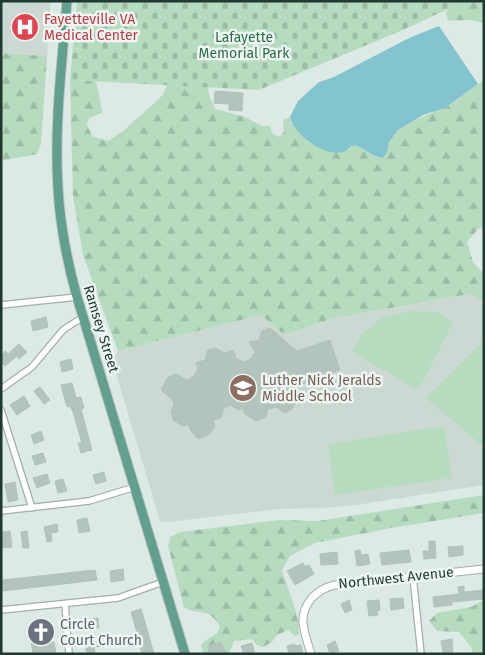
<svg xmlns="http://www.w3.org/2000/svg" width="485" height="655" viewBox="0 0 485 655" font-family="'Fira Sans',sans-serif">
	<defs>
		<pattern id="forest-firs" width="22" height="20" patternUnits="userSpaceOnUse" patternTransform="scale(1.25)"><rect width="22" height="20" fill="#b6dbbf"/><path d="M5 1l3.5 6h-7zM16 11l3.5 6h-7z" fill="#9cbda5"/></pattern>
		<pattern id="cemetery-stones" width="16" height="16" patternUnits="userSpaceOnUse" patternTransform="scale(1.25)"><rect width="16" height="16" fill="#b6dbbf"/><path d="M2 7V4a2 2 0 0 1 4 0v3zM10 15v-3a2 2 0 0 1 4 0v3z" fill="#9cbda5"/></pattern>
	</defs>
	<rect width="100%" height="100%" fill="#dde9e4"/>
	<path fill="#ccd9d3" d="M1,1H51L47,56L1,53Z
		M469,294L480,299L484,304V485L356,505L321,508L279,509L168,522L160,521L112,360L118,351L261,315L281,332L288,334L334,318Z"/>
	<path fill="url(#forest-firs)" d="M465,1H484V24C469,17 463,22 448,20L446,14L448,9Z
		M1,53L47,56L41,144L37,154L1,161Z
		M70,80L96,81L102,110V113L89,118L87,125L92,136L108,141L122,132L163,95L167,85L208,87L209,95L215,109L245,117L262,126H270L272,133L279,137L284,132L283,120L290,117L291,123L339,152L350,149L352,145L357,146L378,158L387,152C386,125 430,116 449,105C461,98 472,88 484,80V226L478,229L467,242L473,262L484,274V304L480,299L469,294L334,318L288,334L281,332L261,315L118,351L83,255L73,196Z
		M484,495V513L391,528L315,543L290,556L282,570C288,592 299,611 299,634L295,636L288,630L277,635L272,642L263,647L257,645L252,639L234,641L229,654H203L201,644L217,633L220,626C206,605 201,617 184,607L168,546L170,537L180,532L280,520L318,521Z
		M484,600V654H473L471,647L459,632L437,631L429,621L437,613L471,607Z"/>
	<path fill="url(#cemetery-stones)" d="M77,1H465L403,30L259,90L70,80Z"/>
	<path fill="#b6dbbf" d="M411,311L436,312L453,322L421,385L414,388L352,352L361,335L382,318Z
		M484,340V447L426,398Z
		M444,426L452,478L335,495L328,444Z"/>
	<path fill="#84c4cf" d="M439,26L478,84L452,103L442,109L423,115L398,130L389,142L387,152L383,158C371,157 363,146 352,145C338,167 294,137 290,117L298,101L319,82L334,77L409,38Z"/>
	<path fill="#b3c4bd" stroke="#b0c3bb" d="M215,91L243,93L242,111L229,110V104L214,103Z
		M46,317L48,327L33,331L31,321Z
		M270,328L297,351L330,340L340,370L302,384L294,394L297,401L291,410L284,413L277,407L268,409L266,417L256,421L245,414L243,408L238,410L231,405L224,408L221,418L213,420L215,427L208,435L198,439L191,431L189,425L183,426L173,420L171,412L174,405L172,399L161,390L168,377L176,374L187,380L193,377L198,369L196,363L205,360L208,350L215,348L225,353L233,350L236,358L243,362L251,359L255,352L249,342L259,340L262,331Z
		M19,344L27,352L19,359L17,356L5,366L1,362V355L5,351L8,354Z
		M71,359L73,369L62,372L60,362Z
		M72,383L76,398L81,397L84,408L81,409L92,450L81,453L78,443H82L73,412L70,406L67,407L61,385Z
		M40,387L50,400L44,404L34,391Z
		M24,396L30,406L17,415L10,405Z
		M41,431L44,440L34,444L31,435Z
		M43,453L46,462L35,465L32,456Z
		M104,472L106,481L96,484L93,475Z
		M47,474L50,483L37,488L33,478Z
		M63,479L67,491L58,493L55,481Z
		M15,482L18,500L8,502L5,484Z
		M87,518L90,531L79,533L77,520Z
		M57,524L58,532L51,533L52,541L47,542L44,527Z
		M10,531L12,547L1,548V532Z
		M27,531L29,548H23L21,532Z
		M429,541H435L436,558L424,559L423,551H429Z
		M463,546V555L449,557L448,547Z
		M360,550L361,555L368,554L370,564L357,566L355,551Z
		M409,550L411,562L382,565L380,553Z
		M337,552L338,564L321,565L320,554Z
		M303,563L305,567L309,565L314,574L295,585L287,571Z
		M123,569L124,580L111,582L110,571Z
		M95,570L97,580L3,591L2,580Z
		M464,586V592L484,590V599L452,602V605L434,607L433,597L459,594L458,587Z
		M403,598L404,608L391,610L390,599Z
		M349,600L352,610L345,613L341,604Z
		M379,600L380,610L377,611L378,615L369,616L367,601Z
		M141,609L145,622L154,654H142L137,633L131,612Z
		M98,618L99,628L86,630L84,620Z
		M46,622L49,643L54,642L56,654H33L31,640H36L34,624Z
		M452,639L453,652L443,653L441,641Z
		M102,641L103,646L94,647L95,653L87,654L85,643Z
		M335,641L339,651L330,654L327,645Z
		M221,642L226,654H210L208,646Z
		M252,643L255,654H244L241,646Z
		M294,644L296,646L301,645L303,654H289L287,646Z"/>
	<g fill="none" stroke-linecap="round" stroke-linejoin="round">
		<g stroke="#a0b0ab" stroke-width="8">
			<path id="minor" d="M1,305L77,297
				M1,389L32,367L63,330L83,317
				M1,410L32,508
				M1,511L89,501L135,487
				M413,576L421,654
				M65,604L69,654
				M1,610L118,598L163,582"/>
		</g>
		<g stroke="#a0b0ab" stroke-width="9">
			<path id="tertiary" d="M311,654C308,644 304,633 303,623C302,603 317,589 335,585L484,569"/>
		</g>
		<g stroke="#bcc3c1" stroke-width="11">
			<path id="primary" d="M67,1C62,63 54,126 58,188C60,225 67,261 77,297L185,654"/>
		</g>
		<use href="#minor" stroke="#fff" stroke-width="5.5"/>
		<use href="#tertiary" stroke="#fff" stroke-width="7"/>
		<use href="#primary" stroke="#619f8f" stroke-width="9"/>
	</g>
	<defs>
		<g id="hospital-disc" transform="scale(1.4375)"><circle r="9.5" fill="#e0444e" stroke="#edf6f2"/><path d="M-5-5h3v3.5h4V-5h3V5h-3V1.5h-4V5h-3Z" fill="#fff"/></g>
		<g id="school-disc" transform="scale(1.4375)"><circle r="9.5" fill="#8d6e63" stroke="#edf6f2"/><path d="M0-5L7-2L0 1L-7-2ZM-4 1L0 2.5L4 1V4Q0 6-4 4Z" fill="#fff"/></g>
		<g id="church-disc" transform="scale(1.4375)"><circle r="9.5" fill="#6b7280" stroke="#edf6f2"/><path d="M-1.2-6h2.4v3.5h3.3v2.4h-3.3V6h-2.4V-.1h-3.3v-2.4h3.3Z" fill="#fff"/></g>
	</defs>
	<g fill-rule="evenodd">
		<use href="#hospital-disc" x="25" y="27"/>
		<use href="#school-disc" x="243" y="388"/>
		<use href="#church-disc" x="41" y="632"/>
	</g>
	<g text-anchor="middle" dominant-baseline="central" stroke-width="5" stroke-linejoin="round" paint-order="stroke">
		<g font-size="14" fill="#be3a42" stroke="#edf6f2" text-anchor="start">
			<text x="44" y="19">Fayetteville VA<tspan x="44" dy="16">Medical Center</tspan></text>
		</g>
		<g font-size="14" fill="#2a6f44" stroke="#edf6f2">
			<text x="244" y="37">Lafayette<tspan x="244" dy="16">Memorial Park</tspan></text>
		</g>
		<g font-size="14" fill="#1f3831" stroke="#edf6f2">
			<text transform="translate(101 329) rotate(73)">Ramsey Street</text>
			<text transform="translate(396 578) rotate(-6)">Northwest Avenue</text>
		</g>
		<g font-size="14" fill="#785e54" stroke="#edf6f2" text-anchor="start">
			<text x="262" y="380">Luther Nick Jeralds<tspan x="262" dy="16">Middle School</tspan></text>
		</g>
		<g font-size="14" fill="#5b616d" stroke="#edf6f2" text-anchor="start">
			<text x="60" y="624">Circle<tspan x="60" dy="16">Court Church</tspan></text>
		</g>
	</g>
	<rect width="485" height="655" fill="none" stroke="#1f3831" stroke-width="5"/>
</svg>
